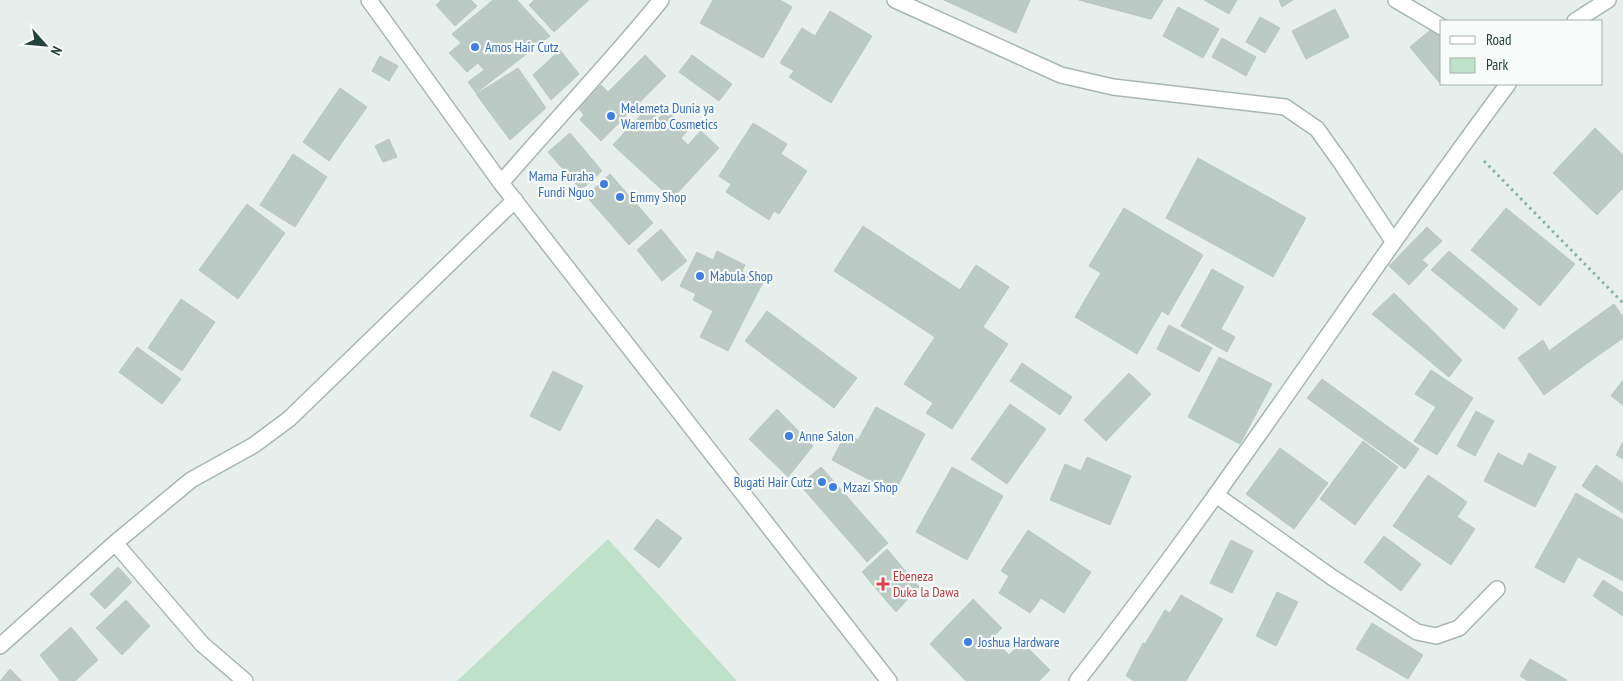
<svg xmlns="http://www.w3.org/2000/svg" width="1623" height="681" viewBox="0 0 1623 681" font-family="'PT Sans Narrow',sans-serif">
	<rect width="100%" height="100%" fill="#e6efeb"/>
	<path fill="#bfe0c9" d="M608,539L737,681H457Z"/>
	<path fill="#bbcac4" stroke="#b8c9c2" d="M441,0H471L477,6L455,26L436,5Z
		M493,0H517L550,36L476,93L468,82L484,70L478,63L467,72L449,53L461,43L452,34Z
		M534,0H589L554,32L529,5Z
		M713,0H780L792,7L763,58L700,23Z
		M944,0H1030L1016,33Z
		M1079,0H1163L1151,19Z
		M1079,0H1163L1151,19Z
		M1204,0H1237L1229,14Z
		M1279,0H1293L1282,7Z
		M1178,7L1219,29L1203,58L1163,36Z
		M1335,9L1349,37L1306,59L1292,31Z
		M830,11L872,36L831,103L789,77L794,71L780,63L802,28L815,36Z
		M1260,17L1280,28L1265,53L1246,42Z
		M1433,28L1442,38V82L1440,83L1410,47Z
		M1433,28L1442,38V82L1440,83L1410,47Z
		M1222,38L1256,57L1246,76L1212,57Z
		M560,50L579,74L551,100L533,75Z
		M645,55L666,76L601,141L580,120L584,115L578,108L601,85L608,92Z
		M692,55L732,84L719,101L679,72Z
		M380,56L398,66L389,81L372,71Z
		M518,68L546,108L510,140L476,94Z
		M340,88L367,107L329,161L303,142Z
		M647,108L658,119L666,110L688,130L681,138L688,145L701,131L719,148L672,199L613,145Z
		M753,123L787,144L781,154L807,171L779,214L774,211L769,220L726,192L731,184L719,176Z
		M1595,128L1623,155V188L1597,215L1553,173Z
		M570,133L602,171L581,190L548,152Z
		M389,139L397,157L383,162L375,146Z
		M293,154L327,177L295,227L260,205Z
		M1198,158L1306,218L1273,277L1166,218Z
		M610,174L653,223L629,245L586,196Z
		M247,204L285,233L238,299L199,270Z
		M1124,208L1203,255L1168,315L1162,311L1156,321L1096,281L1101,273L1089,266Z
		M1506,208L1575,264L1540,306L1471,250Z
		M863,226L960,290L976,265L1009,287L983,327L1008,344L952,429L926,413L933,403L904,384L935,337L834,271Z
		M1427,227L1442,241L1422,260L1428,265L1409,285L1389,266Z
		M661,229L687,261L662,281L637,250Z
		M717,251L745,265L742,271L763,282L728,351L700,337L713,311L693,300L696,294L680,286L697,252L713,260Z
		M1449,251L1518,309L1504,329L1431,270Z
		M1212,269L1244,287L1221,329L1235,337L1227,352L1181,326Z
		M1096,281L1156,321L1137,354L1075,317Z
		M1394,293L1462,360L1449,377L1372,314Z
		M181,299L215,322L182,371L148,348Z
		M1614,304L1623,317V338L1589,362L1572,334Z
		M767,311L857,378L834,408L745,341Z
		M1169,325L1212,348L1199,372L1157,349Z
		M1572,334L1589,362L1544,395L1518,358L1543,340L1549,351Z
		M137,347L181,379L162,404L119,372Z
		M1219,357L1272,384L1240,444L1188,417Z
		M1022,363L1072,397L1060,415L1010,381Z
		M1431,370L1473,398L1437,455L1414,441L1436,407L1415,394Z
		M553,371L583,386L560,431L530,416Z
		M1129,373L1151,394L1106,441L1084,420Z
		M1322,379L1419,449L1405,469L1307,398Z
		M1623,380V405L1611,396Z
		M1010,404L1046,429L1007,484L971,459Z
		M876,407L925,434L894,493L832,460L846,433L858,440Z
		M777,409L813,446L788,477L749,439Z
		M1476,411L1494,421L1475,456L1457,446Z
		M1363,441L1398,467L1355,525L1320,499Z
		M1623,442V459L1616,455Z
		M1280,448L1328,483L1294,529L1246,494Z
		M1498,453L1523,466L1529,453L1556,467L1535,507L1484,481Z
		M1087,457L1131,476L1110,525L1050,500L1065,464L1081,471Z
		M1596,465L1623,483V513L1582,486Z
		M821,467L888,543L867,562L800,485Z
		M952,467L1003,496L967,560L916,532Z
		M1428,475L1467,502L1457,517L1475,529L1451,565L1393,526Z
		M1576,493L1623,520V581L1578,557L1564,583L1535,567Z
		M657,519L682,538L659,568L634,549Z
		M1028,530L1091,572L1064,613L1041,598L1030,613L999,593L1009,576L1001,571Z
		M1384,536L1421,564L1401,591L1364,562Z
		M1231,540L1253,551L1232,593L1210,583Z
		M887,549L919,587L896,612L862,572Z
		M118,567L132,582L105,609L90,594Z
		M1603,580L1623,593V616L1593,596Z
		M1277,592L1298,602L1276,646L1256,636Z
		M1181,595L1223,619L1186,681H1134L1126,676L1143,643L1145,644L1165,610L1170,613Z
		M973,599L1002,628L992,638L1009,655L1022,642L1050,670L1039,681H966L930,644Z
		M126,600L150,626L122,655L96,628Z
		M1372,623L1423,655L1408,679L1356,649Z
		M71,627L98,660L75,681H60L40,655Z
		M1530,659L1567,680L1566,681H1528L1520,676Z
		M10,669L22,681H0Z"/>
	<g fill="none" stroke-linecap="round" stroke-linejoin="round">
		<g stroke="#a8b7b3" stroke-width="18">
			<path id="street" d="M369,0L501,183L889,681
				M895,0L1061,75L1113,87L1285,107L1317,129L1342,164L1393,241
				M1396,0L1442,27
				M1575,21L1608,0
				M501,183C554,121 610,63 661,0
				M1216,495L1333,578L1417,632L1436,636L1459,628L1497,589
				M115,543L202,644L245,681
				M0,646L115,543L191,480L254,445L289,419L515,200
				M1077,681C1229,488 1361,280 1508,84"/>
		</g>
		<path stroke="#86b3a6" stroke-width="3" stroke-dasharray="2.5 4" stroke-linecap="butt" d="M1484,161L1623,303"/>
		<use href="#street" stroke="#fff" stroke-width="15"/>
	</g>
	<g fill="#3f7fe0" stroke="#f7fbf9" stroke-width="2">
		<circle cx="475" cy="47" r="5"/>
		<circle cx="611" cy="116" r="5"/>
		<circle cx="604" cy="184" r="5"/>
		<circle cx="620" cy="197" r="5"/>
		<circle cx="700" cy="276" r="5"/>
		<circle cx="789" cy="436" r="5"/>
		<circle cx="822" cy="482" r="5"/>
		<circle cx="833" cy="487" r="5"/>
		<circle cx="968" cy="642" r="5"/>
	</g>
	<path fill="#e0444e" stroke="#f7fbf9" stroke-width="2" d="M880.5 576.5h5v5h5v5h-5v5h-5v-5h-5v-5h5z"/>
	<g text-anchor="middle" dominant-baseline="central" stroke-width="4.5" stroke-linejoin="round" paint-order="stroke">
		<g font-size="14" fill="#366cbe" stroke="#f7fbf9" text-anchor="start">
			<text x="485" y="47">Amos Hair Cutz</text>
			<text x="621" y="108">Melemeta Dunia ya<tspan x="621" dy="16">Warembo Cosmetics</tspan></text>
			<text x="594" y="176" text-anchor="end">Mama Furaha<tspan x="594" dy="16">Fundi Nguo</tspan></text>
			<text x="630" y="197">Emmy Shop</text>
			<text x="710" y="276">Mabula Shop</text>
			<text x="799" y="436">Anne Salon</text>
			<text x="812" y="482" text-anchor="end">Bugati Hair Cutz</text>
			<text x="843" y="487">Mzazi Shop</text>
			<text x="978" y="642">Joshua Hardware</text>
		</g>
		<g font-size="14" fill="#be3a42" stroke="#f7fbf9" text-anchor="start">
			<text x="893" y="576">Ebeneza<tspan x="893" dy="16">Duka la Dawa</tspan></text>
		</g>
	</g>
	<rect x="1440" y="20" width="162" height="65" fill="#f7fbf9" stroke="#a3b1ad"/>
	<rect x="1450" y="36" width="25" height="8" fill="#ffffff" stroke="#a3b1ad"/>
	<text x="1486" y="45" font-size="15" fill="#24413b">Road</text>
	<rect x="1450" y="58" width="25" height="15" fill="#bfe0c9" stroke="#a3b1ad"/>
	<text x="1486" y="70" font-size="15" fill="#24413b">Park</text>
	<g transform="translate(45 45) rotate(117)" stroke="#f7fbf9" stroke-width="4" paint-order="stroke">
	<path d="M0-4L9 19L0 12L-9 19Z" fill="#24413b"/>
	<text y="-8" font-size="14" font-weight="bold" text-anchor="middle" fill="#24413b">N</text>
	</g>
</svg>
